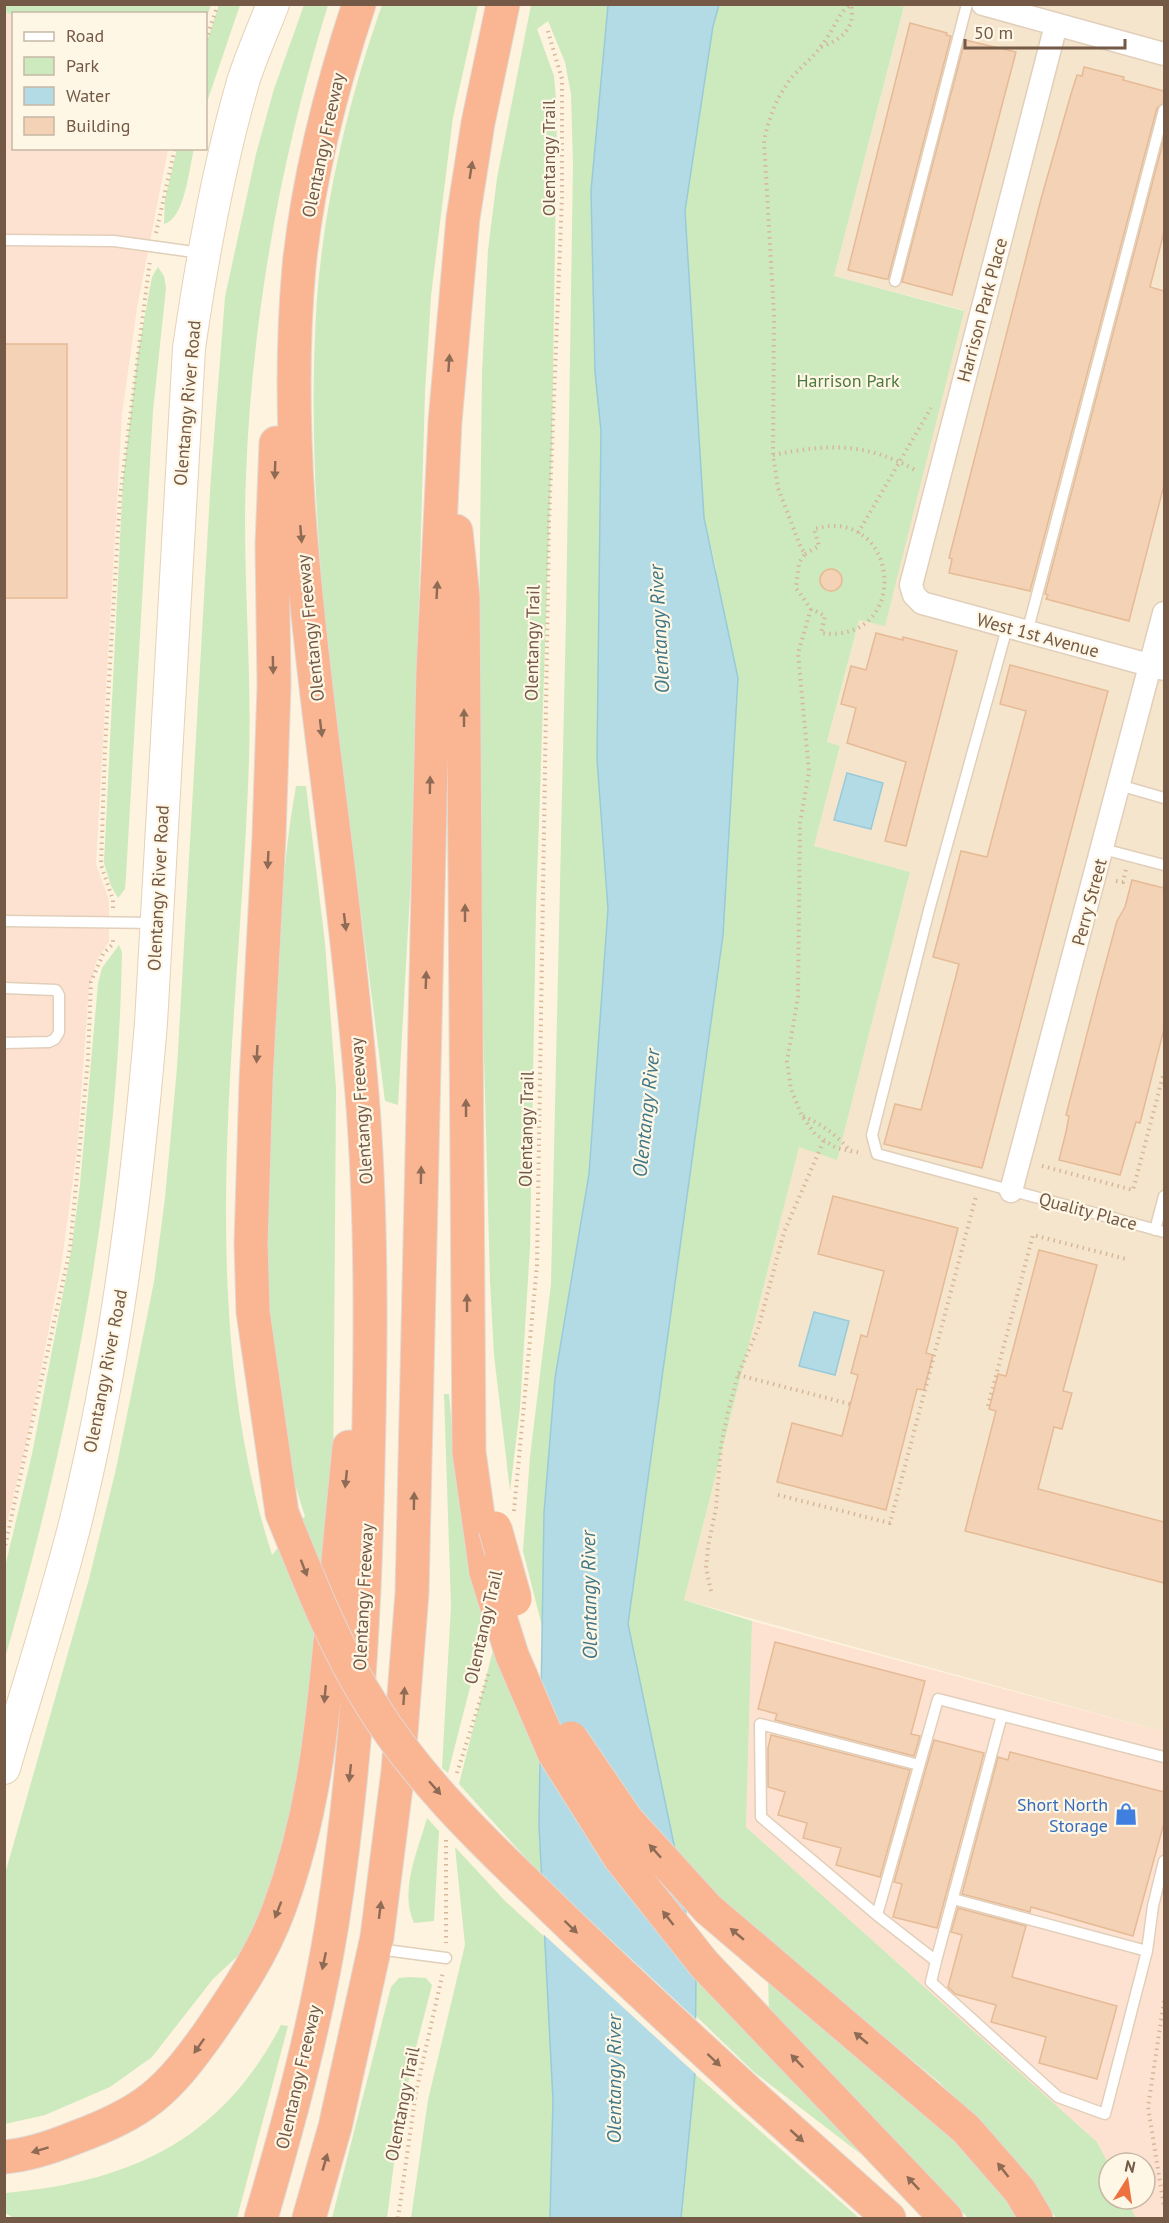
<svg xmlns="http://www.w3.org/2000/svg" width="1169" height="2223" viewBox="0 0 1169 2223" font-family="'PT Sans',sans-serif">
	<rect width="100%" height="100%" fill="#fdf3de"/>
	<path fill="#f5e5cc" d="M892,5H1164V1732L684,1600L799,1146L837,1159L910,872L814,846L840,746L827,743L859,620L885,625L963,310L834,276L904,8Z"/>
	<path fill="#fee2d1" d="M4,12L13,15L14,148L168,149L137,308L122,414L96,864L109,900V942L97,960L89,989L77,1151L61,1267L29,1431L5,1532Z
		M752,1621L1164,1732V2218H1136L1126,2199H1145V2163H1109V2165L1097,2142L746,1827Z"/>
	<path fill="#cceabd" d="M4,5L5,4L211,5L206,19V14L13,15L5,12Z
		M219,5H240L206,105V44Z
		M304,5H328C281,156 252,316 246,475C242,569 252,664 249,758C241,1022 190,1298 272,1555L305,1516C253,1362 266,1194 275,1035C279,952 281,868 296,786H306L325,943L336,1089L333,1494L317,1703L287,1839L258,1923L244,1950L213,1979L152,2057L110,2087L45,2115L5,2124V1874L89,1579L116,1469L154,1282L165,1198L177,1068L211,476L225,297L256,154L274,89Z
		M382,5H478L453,117L431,296L425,392L411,877L398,1105L385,1101C372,998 359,895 345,792C324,628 306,463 317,298C325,198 349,99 382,5Z
		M531,5H608L591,191L595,372L601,431L597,759L608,909L589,1174L555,1378L544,1513L542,1626L523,1551L530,1457L551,1284L566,618L573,164L571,94L565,62L548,21L537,29L554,76L557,110L552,443L536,908L530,1247L520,1408L510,1491L494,1355L490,1281L477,796L482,374L488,250L497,178Z
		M719,5H892L904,7L834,276L964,311L885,626L859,620L827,742L840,746L814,846L910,872L837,1160L799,1147L684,1600L752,1621L746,1827L1097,2142L1109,2165V2199H1126L1136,2218H1056L1005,2149L939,2082L803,1970L708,1888L676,1854L628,1624L666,1350L716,568L704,518L685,211L713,26Z
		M177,149H194C189,168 185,219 164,224L165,199Z
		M158,267L164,276L166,288L153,411L126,876L125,889L118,898L111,886L104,863L123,479L138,353L152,277Z
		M119,945L122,952C118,1190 71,1430 5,1658V1567L32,1454L71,1252L80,1185L98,984L102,968Z
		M444,1394H449L458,1492L472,1576L485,1629L448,1773L442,1768L451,1606Z
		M493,1650L539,1762L541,1875L459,1784Z
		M427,1818L439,1831L434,1921L414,1923C399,1890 418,1851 427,1818Z
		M455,1847L506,1902L547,1939L553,2101L550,2218H411L428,2100L465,1945Z
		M696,1975L862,2155L754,2072L696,2016Z
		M410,1977L426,1978L432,1985L413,2059L397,2139L387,2218H332L391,1987L399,1978Z
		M768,1977L933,2115L995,2179L1021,2218H968L769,2011Z
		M281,2025L288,2026L237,2218H14L5,2213V2193C130,2182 221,2141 281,2025Z
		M695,2074L859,2218H681Z"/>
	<path fill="#b3dbe6" stroke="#99cad8" stroke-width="1.5" d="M608,5H719L713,26L685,211L704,518L738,678L723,935L628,1624L676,1854L696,1975L695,2074L681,2218H550L553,2101L539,1825L544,1513L555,1378L589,1174L608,909L597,759L601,431L595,372L591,191Z
		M847,773L883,783L871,829L834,820Z
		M814,1312L849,1321L835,1375L799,1366Z"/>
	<path fill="#fdf3de" d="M538,1872L699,2022L698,2076L543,1934Z"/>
	<path fill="#f3d2b5" stroke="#e6ba95" stroke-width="1.5" d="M910,23L947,33L946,35L951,36L888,279H885L848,270Z
		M965,40L1016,52L952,295L902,282Z
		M1084,67L1124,77L1123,80L1164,91V103L1157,108L1030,591L949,573L952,559L949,558L1041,199L1071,94L1077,75L1082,76Z
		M1164,138V232L1150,287L1164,291V485L1129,621L1046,599L1048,595L1045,594Z
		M4,344H67V598H4Z
		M820 580a11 11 0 1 1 22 0a11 11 0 1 1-22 0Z
		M876,633L903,640V637L957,651L906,846L885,841L906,762L847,743L856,708L841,704L851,666L866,670Z
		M1010,665L1108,691L982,1168L884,1144L895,1104L921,1110L959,964L933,957L949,897L961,851L987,857L1026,711L1000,704Z
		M1132,880L1164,888V1029L1140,1123L1136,1122L1120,1175L1059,1160L1066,1132L1069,1116L1066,1115L1097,995L1117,921L1125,907Z
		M833,1196L958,1228L926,1353L933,1355L924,1390L917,1389L886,1510L777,1482L792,1423L842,1436L858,1375L851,1373L861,1335L867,1337L884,1271L818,1254Z
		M1039,1250L1097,1265L1063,1391L1072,1393L1062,1429L1054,1427L1038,1489L1164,1522V1583L965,1531L996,1411L989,1409L998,1374L1006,1376Z
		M775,1642L925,1681L911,1734L920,1736L914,1756L775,1720L777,1714L758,1709Z
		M771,1735L910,1770L880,1877L836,1865L841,1848L803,1838L807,1823L778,1815L785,1792L768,1787V1748Z
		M934,1740L984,1753L937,1928L893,1917L902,1884L894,1882Z
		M1010,1752L1164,1792V1823L1133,1936L1031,1907L1030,1912L962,1894L998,1757L1008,1760Z
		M958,1908L1026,1926L1012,1977L1117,2006L1097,2079L1039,2063L1046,2037L991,2022L996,2005L955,1994L948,1987L962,1935L951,1932Z"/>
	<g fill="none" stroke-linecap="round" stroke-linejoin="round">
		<g stroke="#e1cfba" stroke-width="13">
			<path id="service" d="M4,240L114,241L201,253
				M895,281L967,4
				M1007,628L929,910L872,1135L877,1154L1164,1232
				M1027,633L1164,110
				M1119,785L1164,798
				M1103,849L1164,865
				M4,921L155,923
				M4,988L56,990L59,995V1032L55,1039L49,1042L4,1043
				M1155,1230L1164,1196
				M919,1765L760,1724L761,1817L877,1915L938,1699L1164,1757
				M953,1899L1147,1951
				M877,1915L936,1961L1002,1715
				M378,1949L446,1958
				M936,1961L931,1982L1058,2097L1105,2114L1147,1951L1153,1906L1164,1861"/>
		</g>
		<g stroke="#e1cfba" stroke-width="25">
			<path id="minor" d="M983,4L1164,54
				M1056,25L911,585L914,595L922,603L1164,669
				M1011,1191L1164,613"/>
		</g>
		<g stroke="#e6d1b8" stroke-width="34">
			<path id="secondary" d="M4,1768C28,1686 55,1603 76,1520C116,1357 137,1190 151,1023L189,348C202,258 218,169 243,82C251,56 263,30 273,4"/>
		</g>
		<g stroke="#e0dad6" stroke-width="35">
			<path id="motorway" d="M276,443L272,545L274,686L269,836L256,1081L251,1243L253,1312L282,1513
				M456,531L463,597L469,1452L486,1572
				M708,1909L966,2129L1020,2191L1036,2218
				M704,1964L946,2218
				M754,2097L889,2218
				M4,2157C29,2155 52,2147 74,2138C145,2112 167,2092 210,2031C236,1993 263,1953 279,1909C313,1817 322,1729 331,1633C337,1571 343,1509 349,1447
				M261,2218C289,2122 316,2023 332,1924C356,1772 365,1618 368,1465C371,1342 372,1217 362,1094C352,975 337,856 322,737C303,582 285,423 299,267C308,178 331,89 359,4
				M309,2218L335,2127L377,1937L398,1771L412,1593L433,673L445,422L463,218L478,123L503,4"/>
		</g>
		<path stroke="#d7b699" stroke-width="4" stroke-dasharray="1.5 4.5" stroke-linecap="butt" d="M206,40L218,4
			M821,47C841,40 856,28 851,5
			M156,233L175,148
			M773,455C827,444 865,442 915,470
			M858,533L931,408
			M805,554L819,546L814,529C900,504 913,645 821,633L825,616L811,609L796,588L799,563L805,554L801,548L778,488L773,455L774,314L764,141C768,121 775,101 787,84C797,69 814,58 824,42C834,29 838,13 851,4
			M811,609L798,653L809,772L800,823L798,997L787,1061L791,1089L802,1116L815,1134L836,1148L862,1153
			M1116,881L1123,882L1126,869
			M113,908V900L101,865L105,748L120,497L150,260
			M803,1116C823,1125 837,1135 851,1152
			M1042,1166L1133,1190L1164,1072
			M738,1375L850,1404
			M988,1406L1033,1235L1126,1259
			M778,1495L890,1523L976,1196
			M514,1511L537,1265L549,521L562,197V79L547,28
			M4,1551L70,1249L88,1059L91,982L103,954L113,944V937
			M711,1591L706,1568L708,1547L716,1508L721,1446L728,1412L738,1375L758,1329L784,1232L824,1140
			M457,1773L489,1672
			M446,1840V1943
			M1164,2001L1148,2107L1164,2207
			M398,2218L416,2092L443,1972"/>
		<use href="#service" stroke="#fff" stroke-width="10"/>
		<use href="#minor" stroke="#fff" stroke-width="22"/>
		<use href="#secondary" stroke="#fff" stroke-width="32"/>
		<use href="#motorway" stroke="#fab592" stroke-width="33"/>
		<g stroke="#e0dad6" stroke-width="35" stroke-linecap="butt">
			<path id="motorway-bridge" d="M282,1513C309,1580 334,1646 373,1707C417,1777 478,1837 538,1894C608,1963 681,2030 754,2097
				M495,1528L515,1599
				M486,1572L512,1655L554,1753L620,1858L704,1964
				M571,1738L627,1820L708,1909"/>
		</g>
		<use href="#motorway-bridge" stroke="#fab592" stroke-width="33"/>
	</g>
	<defs><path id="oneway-solid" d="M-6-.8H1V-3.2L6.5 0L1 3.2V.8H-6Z" transform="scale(1.5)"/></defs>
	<g fill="#8e6b55">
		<use href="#oneway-solid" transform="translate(471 170) rotate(-81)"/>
		<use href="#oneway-solid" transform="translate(449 363) rotate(-86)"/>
		<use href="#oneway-solid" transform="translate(275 470) rotate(92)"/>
		<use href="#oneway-solid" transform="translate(301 534) rotate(85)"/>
		<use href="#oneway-solid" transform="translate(437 590) rotate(-87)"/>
		<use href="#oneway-solid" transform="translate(273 665) rotate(89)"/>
		<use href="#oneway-solid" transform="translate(464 718) rotate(-90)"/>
		<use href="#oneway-solid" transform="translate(321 728) rotate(83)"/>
		<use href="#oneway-solid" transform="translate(430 785) rotate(-89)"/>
		<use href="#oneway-solid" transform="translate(268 860) rotate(93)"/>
		<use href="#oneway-solid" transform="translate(465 913) rotate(-90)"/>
		<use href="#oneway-solid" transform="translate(345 922) rotate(83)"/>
		<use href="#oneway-solid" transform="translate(426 980) rotate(-88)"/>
		<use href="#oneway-solid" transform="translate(257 1054) rotate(93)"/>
		<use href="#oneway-solid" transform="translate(466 1108) rotate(-90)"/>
		<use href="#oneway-solid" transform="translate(421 1175) rotate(-89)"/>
		<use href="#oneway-solid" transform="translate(467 1303) rotate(-90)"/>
		<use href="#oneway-solid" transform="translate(346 1479) rotate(96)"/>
		<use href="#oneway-solid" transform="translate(414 1501) rotate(-89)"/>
		<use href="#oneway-solid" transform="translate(304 1568) rotate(69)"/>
		<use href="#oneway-solid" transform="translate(325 1694) rotate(95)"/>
		<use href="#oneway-solid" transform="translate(404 1696) rotate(-86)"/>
		<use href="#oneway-solid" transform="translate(350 1773) rotate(96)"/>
		<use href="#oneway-solid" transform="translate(435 1788) rotate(49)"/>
		<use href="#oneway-solid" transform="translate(655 1851) rotate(-132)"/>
		<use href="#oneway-solid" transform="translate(278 1910) rotate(111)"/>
		<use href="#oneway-solid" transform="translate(380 1910) rotate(-83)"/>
		<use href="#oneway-solid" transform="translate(668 1918) rotate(-128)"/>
		<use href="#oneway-solid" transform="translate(571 1927) rotate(44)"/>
		<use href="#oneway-solid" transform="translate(737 1934) rotate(-140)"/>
		<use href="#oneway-solid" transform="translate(324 1961) rotate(102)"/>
		<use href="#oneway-solid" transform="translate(861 2038) rotate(-140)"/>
		<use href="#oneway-solid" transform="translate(199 2046) rotate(125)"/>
		<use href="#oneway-solid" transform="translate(714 2060) rotate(43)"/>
		<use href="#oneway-solid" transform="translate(797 2061) rotate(-134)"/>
		<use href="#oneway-solid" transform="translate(797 2136) rotate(42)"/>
		<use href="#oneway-solid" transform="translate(40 2150) rotate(163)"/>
		<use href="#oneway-solid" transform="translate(325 2162) rotate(-74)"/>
		<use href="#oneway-solid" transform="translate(1003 2170) rotate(-128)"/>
		<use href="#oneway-solid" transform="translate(913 2183) rotate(-133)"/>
	</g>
	<defs>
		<g id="shop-bare" transform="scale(1.8)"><path d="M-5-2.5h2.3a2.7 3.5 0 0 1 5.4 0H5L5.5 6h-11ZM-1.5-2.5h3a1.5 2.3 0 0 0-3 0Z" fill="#3f7fe0" stroke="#fff7e5" stroke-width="2.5" paint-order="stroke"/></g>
	</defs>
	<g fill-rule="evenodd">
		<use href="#shop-bare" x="1126" y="1814"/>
	</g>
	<g text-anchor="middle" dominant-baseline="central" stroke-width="4.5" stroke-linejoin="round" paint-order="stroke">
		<g font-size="18" fill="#735946" stroke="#fff7e5">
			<text transform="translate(323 145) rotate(-78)">Olentangy Freeway</text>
			<text transform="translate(548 158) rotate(-90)">Olentangy Trail</text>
			<text transform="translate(982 310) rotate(-75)">Harrison Park Place</text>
			<text transform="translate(187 403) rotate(-85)">Olentangy River Road</text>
			<text transform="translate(310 628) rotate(-96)">Olentangy Freeway</text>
			<text transform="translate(1038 635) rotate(15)">West 1st Avenue</text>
			<text transform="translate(532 643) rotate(-89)">Olentangy Trail</text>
			<text transform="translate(158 888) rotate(-87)">Olentangy River Road</text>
			<text transform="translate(1089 902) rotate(-75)">Perry Street</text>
			<text transform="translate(361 1111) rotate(-94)">Olentangy Freeway</text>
			<text transform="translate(526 1129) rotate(-89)">Olentangy Trail</text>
			<text transform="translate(1088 1211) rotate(15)">Quality Place</text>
			<text transform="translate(105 1371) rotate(-79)">Olentangy River Road</text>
			<text transform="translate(363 1597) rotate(-87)">Olentangy Freeway</text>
			<text transform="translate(483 1627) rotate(-77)">Olentangy Trail</text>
			<text transform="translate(298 2077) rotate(-77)">Olentangy Freeway</text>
			<text transform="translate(402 2104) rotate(-79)">Olentangy Trail</text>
		</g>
		<g font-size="18" fill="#4c7a3e" stroke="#fff7e5">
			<text x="848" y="380">Harrison Park</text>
		</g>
		<g font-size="18" fill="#366cbe" stroke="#fff7e5" text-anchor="end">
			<text x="1108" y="1804">Short North<tspan x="1108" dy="21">Storage</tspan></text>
		</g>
		<g font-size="20" font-style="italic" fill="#3f7788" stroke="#fff7e5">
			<text transform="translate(659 629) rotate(-93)">Olentangy River</text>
			<text transform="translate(646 1113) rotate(-84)">Olentangy River</text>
			<text transform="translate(589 1595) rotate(-91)">Olentangy River</text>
			<text transform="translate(614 2079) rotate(-90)">Olentangy River</text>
		</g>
	</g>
	<rect width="1169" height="2223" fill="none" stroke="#735946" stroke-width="12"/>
	<rect x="12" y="12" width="195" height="138" fill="#fff7e5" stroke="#c7b8a5" stroke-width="1.5"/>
	<rect x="24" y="32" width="30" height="9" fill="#ffffff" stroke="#c7b8a5" stroke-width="1.5"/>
	<text x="66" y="42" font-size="18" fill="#735946">Road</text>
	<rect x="24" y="57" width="30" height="18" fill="#cceabd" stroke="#c7b8a5" stroke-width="1.5"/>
	<text x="66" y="72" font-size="18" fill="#735946">Park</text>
	<rect x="24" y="87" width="30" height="18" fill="#b3dbe6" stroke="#c7b8a5" stroke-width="1.5"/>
	<text x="66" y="102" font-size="18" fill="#735946">Water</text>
	<rect x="24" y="117" width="30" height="18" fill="#f3d2b5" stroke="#c7b8a5" stroke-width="1.5"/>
	<text x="66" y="132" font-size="18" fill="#735946">Building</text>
	<g transform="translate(1127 2181) rotate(12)"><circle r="28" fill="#fff7e5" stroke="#c7b8a5" stroke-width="1.5"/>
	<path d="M0-4.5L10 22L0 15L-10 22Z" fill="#ec713e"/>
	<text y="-9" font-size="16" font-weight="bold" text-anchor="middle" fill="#735946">N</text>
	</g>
	<path d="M965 39v9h160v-9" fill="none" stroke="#735946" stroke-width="3"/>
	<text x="974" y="39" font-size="18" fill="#735946" stroke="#fff7e5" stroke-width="4.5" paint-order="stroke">50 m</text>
</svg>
